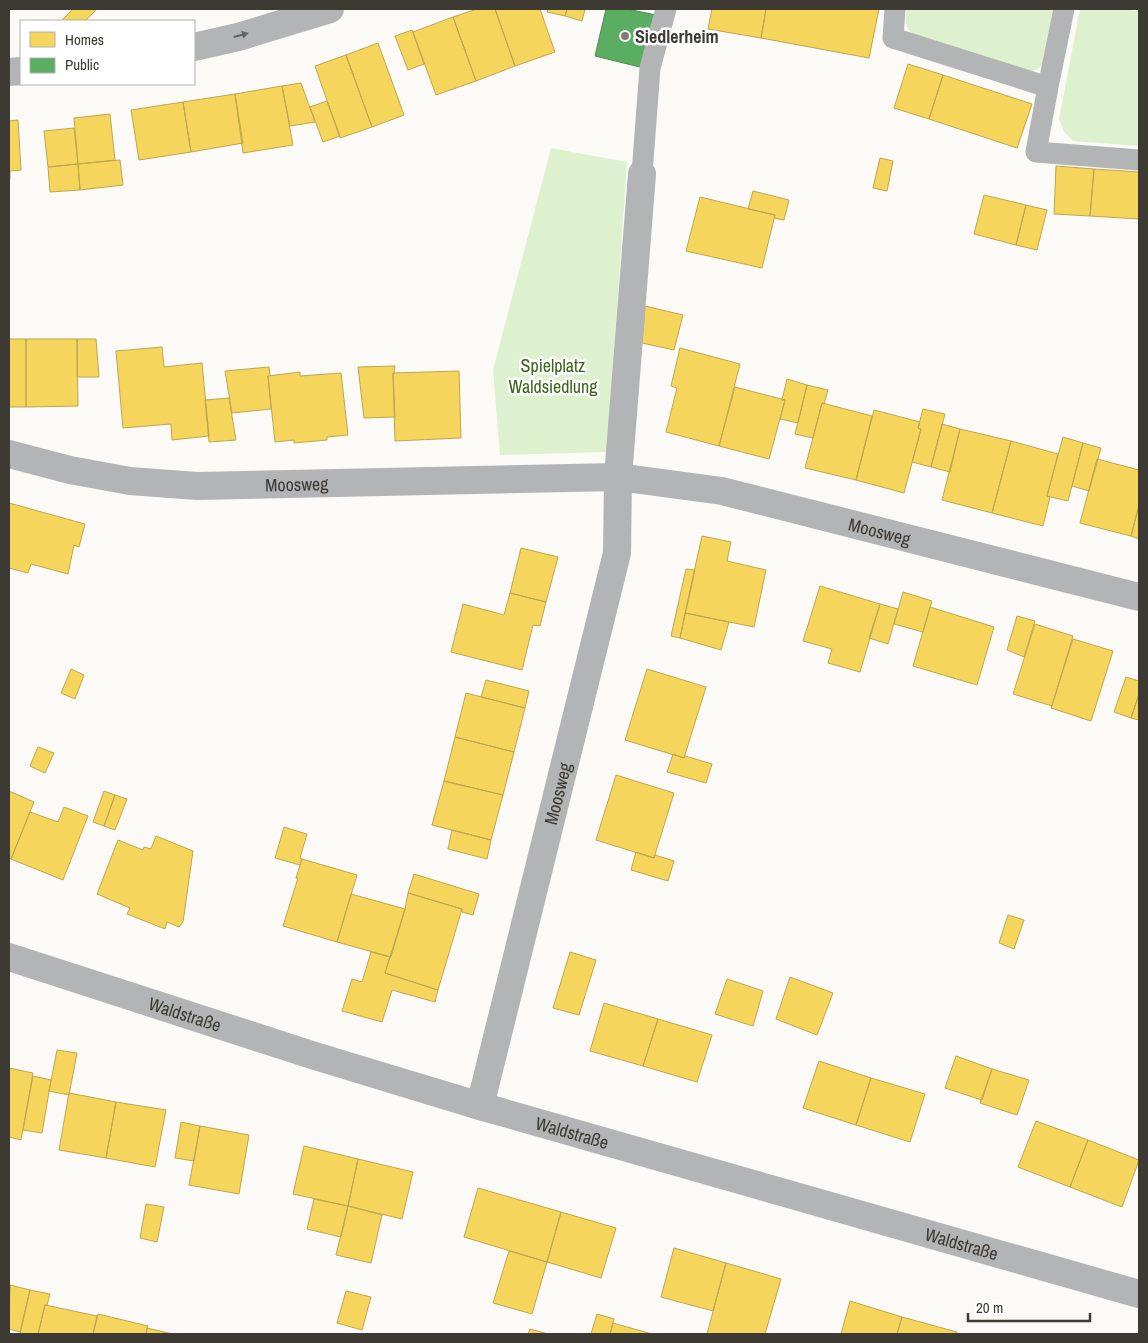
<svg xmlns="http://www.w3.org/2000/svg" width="1148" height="1343" viewBox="0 0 1148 1343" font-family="'Archivo Narrow',sans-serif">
	<rect width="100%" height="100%" fill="#fcfaf7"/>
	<path fill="#ddf1ce" d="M907,9H1056L1047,60L1038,69L1024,73L918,39C906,28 904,25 907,9Z
		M1080,9H1117L1139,11V146L1073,141L1064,132L1059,119Z
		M551,148L627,162L607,452L500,455L493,370Z"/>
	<path fill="#f6d55c" stroke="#bea650" d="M73,9H95L96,10L85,21H61Z
		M477,9H495L515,66L476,81L453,17Z
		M495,9H540L555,52L515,66Z
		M548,9H567L565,16L547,12Z
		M567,9H585L582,21L565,16Z
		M712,9H766L761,38L708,29Z
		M766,9H879L869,58L761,38Z
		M453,17L476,81L436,95L413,32Z
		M412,30L424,64L408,70L395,36Z
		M378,43L404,115L372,127L346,55Z
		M346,55L372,127L340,138L315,66Z
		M908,64L943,75L929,119L894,108Z
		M943,75L1032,104L1017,148L929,119Z
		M301,83L315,122L290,126L282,86Z
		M282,86L293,145L243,153L235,94Z
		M235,94L243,143L191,152L183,102Z
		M327,101L340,136L323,142L310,107Z
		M183,102L191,152L139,160L131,110Z
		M110,114L115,160L78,164L74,118Z
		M18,120L21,170L10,171V179H9V121Z
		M74,128L78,164L48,167L44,131Z
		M880,158L893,161L887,191L873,188Z
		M120,160L123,185L80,190L78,164Z
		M78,164L80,190L50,192L48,167Z
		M1056,166L1094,169L1090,216L1054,214Z
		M1094,169L1139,172V219L1090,216Z
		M753,191L789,200L784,220L774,218L775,215L748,209Z
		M984,195L1026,205L1016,245L974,234Z
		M700,197L775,215L762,268L686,251Z
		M1026,205L1047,210L1037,250L1016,245Z
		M645,306L683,315L674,350L642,343Z
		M9,339H26V407H9Z
		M26,339H77L78,406L26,407Z
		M77,339H96L99,377H77Z
		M162,347L164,367L202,363L209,436L172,440L171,424L123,428L116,351Z
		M680,348L740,364L719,446L666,432L677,388L671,386Z
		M395,366L394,373H393L395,417L364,418L358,367Z
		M269,367L270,375L268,376L271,409L232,413L225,371Z
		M459,371L461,438L395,441L393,373Z
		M300,372V376L341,373L348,435L327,437V440L294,443V440L275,442L268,376Z
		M787,379L807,385L798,423L780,419L785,400H782Z
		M807,385L828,390L824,404L822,403L813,438L795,434Z
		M735,387L785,400L769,459L719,446Z
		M229,398L236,440L209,442L205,400Z
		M822,403L872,416L856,480L805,468Z
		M923,409L945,414L931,467L912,462L921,429L918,428Z
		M874,410L920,422L918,428L921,429L904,493L856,480Z
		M942,424L960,429L950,472L931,467Z
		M960,429L1011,441L992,513L942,500Z
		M1063,437L1083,443L1068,501L1047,496Z
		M1011,441L1058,454L1047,496L1050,497L1043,526L992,513Z
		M1083,443L1101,448L1089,491L1072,486Z
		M1097,459L1139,470V505L1131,536L1080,523Z
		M9,503L85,524L79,547L74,545L68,574L31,564L28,573L9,568Z
		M1139,505V539L1131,536Z
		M702,536L731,542L727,561L766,570L754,627L685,613Z
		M521,548L558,557L546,602L510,593Z
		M686,569L695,570L680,638L671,636Z
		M820,586L880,604L860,672L828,663L832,649L803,641Z
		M903,592L932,601L923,632L894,624Z
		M510,593L546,602L540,626L533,625L522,670L451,652L463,604L504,615Z
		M880,604L898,609L888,644L869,638Z
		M930,607L994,627L977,685L913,666Z
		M685,613L729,622L721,650L680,638Z
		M1017,616L1035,621L1024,657L1007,650Z
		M1035,624L1073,636L1052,706L1013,694Z
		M1073,639L1113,651L1091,721L1051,708Z
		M71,669L84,675L75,699L61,693Z
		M647,669L706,687L684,758L625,740Z
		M1126,677L1139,681V694L1131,718L1114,712Z
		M486,680L529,691L525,708L481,697Z
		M466,693L525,708L514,752L455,737Z
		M1139,694V720L1131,718Z
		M455,737L514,752L503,795L444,781Z
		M38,747L54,753L45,773L30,766Z
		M673,754L684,758L685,756L712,764L706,783L667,772Z
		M616,775L674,793L654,858L596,840Z
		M444,781L503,795L491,840L432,825Z
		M9,791L34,802L11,859L9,858Z
		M104,791L115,795L104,826L93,822Z
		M115,795L127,799L115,830L104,826Z
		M64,807L88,816L63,880L11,859L30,812L58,822Z
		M284,827L307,834L300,858L302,859L300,865L275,858Z
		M452,830L491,840L487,859L448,849Z
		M156,836L193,851L183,922L179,927L167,922L165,929L127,914L130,908L97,894L118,840L143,850L144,847L151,849Z
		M636,852L654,858L655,855L674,861L668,881L631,870Z
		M302,859L357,875L337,942L283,926L298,878H296Z
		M414,874L479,894L473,915L462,912V909L408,893Z
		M408,893L462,909L438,990L385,973L405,909Z
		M351,894L405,909L391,957L337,942Z
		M1008,915L1024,920L1014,949L999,943Z
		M371,952L390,957L385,973L438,990L435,1002L392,990L382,1022L342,1011L352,979L362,982Z
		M570,952L596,960L579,1015L553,1008Z
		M790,977L833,993L817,1035L776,1019Z
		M727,979L763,991L753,1026L715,1014Z
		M604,1003L658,1019L643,1066L590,1051Z
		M658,1019L712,1035L697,1082L643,1066Z
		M57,1050L77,1053L69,1095L49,1091Z
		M956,1056L992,1069L982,1100L945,1088Z
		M819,1061L871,1078L856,1125L803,1108Z
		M9,1068L33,1073L21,1140L9,1137Z
		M992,1069L1029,1080L1017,1115L980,1103Z
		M33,1076L51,1080L42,1133L23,1130Z
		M871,1078L925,1094L910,1142L856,1125Z
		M69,1093L116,1102L106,1158L59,1150Z
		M116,1102L166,1110L155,1167L106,1158Z
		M1036,1121L1088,1140L1070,1187L1018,1167Z
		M181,1122L200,1126L194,1161L175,1158Z
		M200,1126L249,1135L239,1194L189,1185Z
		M1088,1140L1139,1160L1122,1207L1070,1187Z
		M304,1146L358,1159L348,1206L293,1194Z
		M358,1159L413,1172L402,1219L348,1206Z
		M478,1188L561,1212L547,1262L464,1237Z
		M314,1199L348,1206L341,1237L307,1229Z
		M146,1204L164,1207L157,1242L140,1238Z
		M348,1206L382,1215L371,1263L336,1255Z
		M561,1212L616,1228L601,1278L547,1262Z
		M674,1248L726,1263L713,1311L661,1297Z
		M509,1251L547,1262L532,1314L493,1303Z
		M726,1263L781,1279L765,1334H707Z
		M10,1285L30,1290L20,1332L9,1329Z
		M30,1290L50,1294L47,1305H45L38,1334H20Z
		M346,1291L371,1297L362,1330L337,1323Z
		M850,1301L902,1317L897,1334H841Z
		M45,1305L97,1316L93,1334H38Z
		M98,1314L148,1326L146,1334H93Z
		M597,1314L614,1319L610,1334H591Z
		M902,1317L957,1332L956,1334H897Z
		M613,1323L652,1334H610Z
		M147,1328L173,1334H146Z
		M530,1329L548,1334H528Z"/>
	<path fill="#5aae61" stroke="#518b53" d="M606,9H627L656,15L644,68L595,56Z"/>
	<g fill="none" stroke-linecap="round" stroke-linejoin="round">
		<path stroke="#b3b4b6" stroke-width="21" d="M895,9L893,38L1048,87L1036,152L1139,160
			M1048,87L1064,9
			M642,174L650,68L666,9"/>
		<g stroke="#b3b4b6" stroke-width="28">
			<path d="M194,47L238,37L330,9"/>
			<path d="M9,72L21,71"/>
			<path id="s1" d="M9,454L70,470L130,481L197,486L618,477L722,491L1139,597"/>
			<path id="s2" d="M9,957L315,1056L480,1106L1139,1294"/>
			<path id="s3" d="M480,1106L617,553L618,477L642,174"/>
		</g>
	</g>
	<defs><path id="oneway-solid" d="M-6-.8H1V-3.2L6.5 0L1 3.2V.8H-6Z" transform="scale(1.25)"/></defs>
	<use fill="#666461" href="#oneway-solid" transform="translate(241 35) rotate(-15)"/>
	<circle fill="#807d78" stroke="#fff" stroke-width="2" cx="625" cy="36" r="5"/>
	<g text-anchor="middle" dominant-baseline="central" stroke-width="5" stroke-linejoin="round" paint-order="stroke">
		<g font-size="18" font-weight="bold" fill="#3d3933" stroke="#fff" text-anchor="start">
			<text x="635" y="36">Siedlerheim</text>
		</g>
		<g font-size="18" fill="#3b6418" stroke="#fff">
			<text x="553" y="365">Spielplatz<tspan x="553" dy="21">Waldsiedlung</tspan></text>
		</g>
		<g font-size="18" fill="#3d3933" stroke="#fff">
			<text stroke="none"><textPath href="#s1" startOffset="291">Moosweg</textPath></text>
			<text stroke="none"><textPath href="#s1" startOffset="880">Moosweg</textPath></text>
			<text stroke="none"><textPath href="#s3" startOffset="322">Moosweg</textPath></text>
			<text stroke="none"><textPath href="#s2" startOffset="185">Waldstraße</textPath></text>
			<text stroke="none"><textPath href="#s2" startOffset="590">Waldstraße</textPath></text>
			<text stroke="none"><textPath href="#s2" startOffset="995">Waldstraße</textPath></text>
		</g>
	</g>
	<rect width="1148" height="1343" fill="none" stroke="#3d3933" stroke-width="20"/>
	<rect x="20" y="20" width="175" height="65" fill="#ffffff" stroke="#b1b0ad"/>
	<rect x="30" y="32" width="25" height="15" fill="#f6d55c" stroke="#b1b0ad"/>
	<text x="65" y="45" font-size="15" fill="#3d3933">Homes</text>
	<rect x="30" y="58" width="25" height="15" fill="#5aae61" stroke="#b1b0ad"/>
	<text x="65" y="70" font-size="15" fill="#3d3933">Public</text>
	<path d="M968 1313v8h122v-8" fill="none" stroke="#3d3933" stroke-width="2.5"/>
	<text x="976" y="1313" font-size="15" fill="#3d3933" stroke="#ffffff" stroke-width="4" paint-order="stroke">20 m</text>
</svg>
